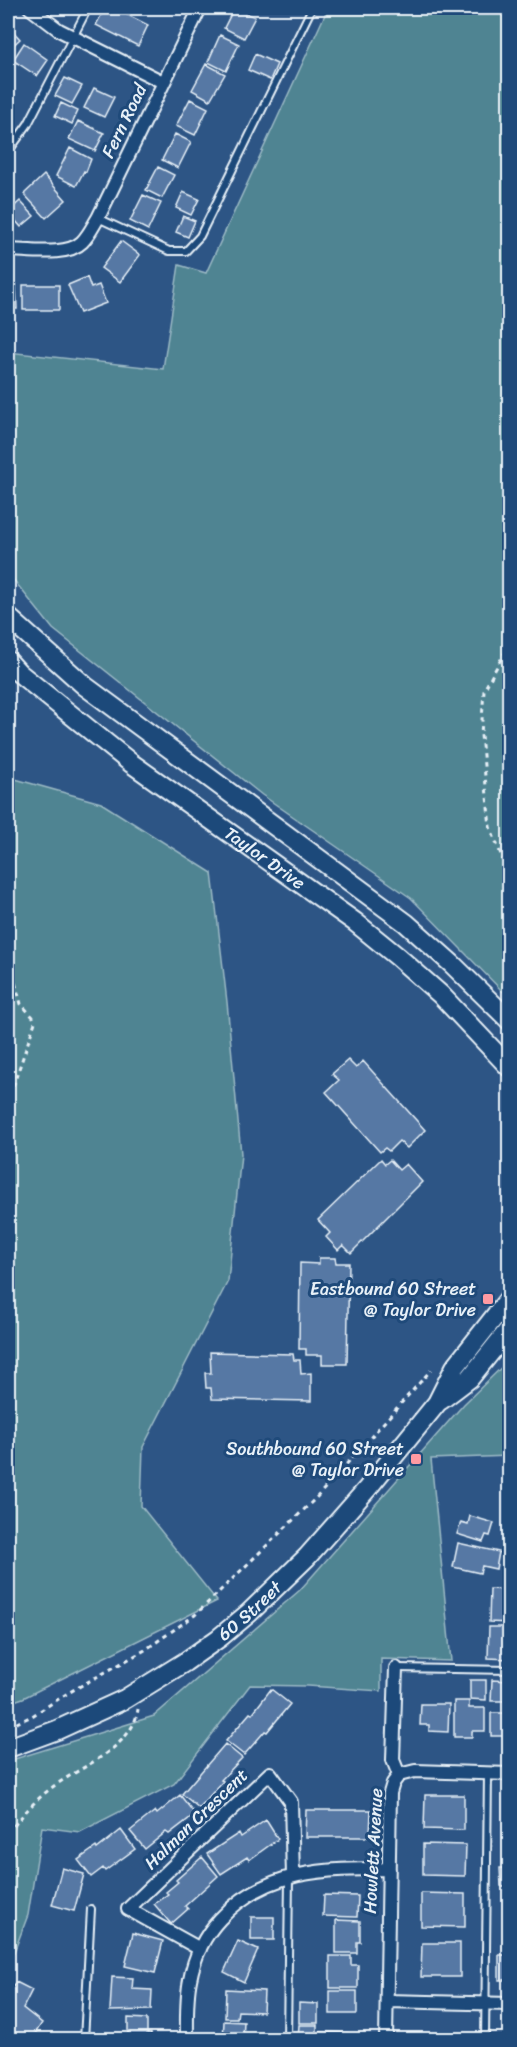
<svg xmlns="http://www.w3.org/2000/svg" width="517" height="2047" viewBox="0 0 517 2047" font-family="Sriracha,sans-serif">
	<rect width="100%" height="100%" fill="#2d5585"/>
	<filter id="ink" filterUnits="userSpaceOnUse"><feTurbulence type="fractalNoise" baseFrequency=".0167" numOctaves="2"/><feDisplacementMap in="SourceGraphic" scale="12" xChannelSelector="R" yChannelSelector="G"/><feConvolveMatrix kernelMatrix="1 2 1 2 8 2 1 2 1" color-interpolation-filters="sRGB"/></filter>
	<g filter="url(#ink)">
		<path fill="#4f8492" stroke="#9cbac5" stroke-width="1.5" d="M328,8H509V998L411,898L262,795L53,629L8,573V352L163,369L179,265L206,273Z
			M8,777L101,803L212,873L227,1002L241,1154L228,1281L143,1447L141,1506L217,1601L23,1698L8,1703Z
			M509,1360V1456L431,1459L451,1661L381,1659V1691L308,1686L250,1685L174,1784L80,1832L42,1827L28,1915L8,1968V1761L154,1716L300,1590L464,1404Z"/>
		<path fill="#5678a4" stroke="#e8f1f8" stroke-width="1.5" d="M105,8H114L148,25L138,46L96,25Z
			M234,8L255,17L244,38L224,28Z
			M10,28L20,39L8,50V30Z
			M220,35L239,44L226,71L208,62Z
			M24,43L48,60L37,76L13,60Z
			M255,54L277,64L270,80L248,70Z
			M206,64L225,74L210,100L192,90Z
			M65,78L82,86L72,104L55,96Z
			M94,88L114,97L104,117L84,108Z
			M190,99L208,108L195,135L176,126Z
			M61,103L78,111L72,124L55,116Z
			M78,121L104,133L95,151L69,139Z
			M175,134L191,142L178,168L162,160Z
			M70,148L91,159L86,172L84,171L76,186L56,176Z
			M158,167L174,175L162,198L146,190Z
			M44,175L66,200L46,218L24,194Z
			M183,192L199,199L191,215L176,208Z
			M143,195L161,203L148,230L130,221Z
			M20,201L34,216L21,227L8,212Z
			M183,216L195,221L188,237L176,232Z
			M121,241L140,255L120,282L101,268Z
			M87,277L91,288L99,285L106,303L80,313L68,285Z
			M8,284H16L17,309H8Z
			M23,285H59V310H23Z
			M348,1060L356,1068L363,1061L425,1130L407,1148L399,1141L389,1151L385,1148L380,1152L326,1092L339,1080L332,1074Z
			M381,1159L385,1164L390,1160L399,1170L406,1164L422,1182L351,1253L343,1245L338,1250L326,1237L330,1233L318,1220Z
			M319,1258H335L336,1263H349L347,1364H322V1355H306V1349H299L300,1263L319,1264Z
			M210,1352L293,1354L294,1360H300L301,1374L311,1373V1401L212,1399L211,1388H206L205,1373H211Z
			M470,1516L494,1523L490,1536L486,1535L483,1542L457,1534L461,1522L468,1524Z
			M458,1543L499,1552L496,1569L482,1566L480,1573L453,1567Z
			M490,1589L510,1590V1623L489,1622Z
			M489,1627H510V1659L488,1658Z
			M470,1680H486V1700L470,1699Z
			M492,1680L509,1681V1701H491Z
			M271,1689L290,1704L267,1732L265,1731L244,1755L226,1741L250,1713L252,1714Z
			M454,1701H469V1708H485V1731H472V1737H454Z
			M421,1704H449L448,1732L429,1731V1725H420Z
			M491,1713H510V1736H491Z
			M225,1744L242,1758L221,1780L223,1781L199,1808L182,1794Z
			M180,1795L195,1814L169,1834L166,1832L145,1849L130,1831L155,1811L157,1814Z
			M425,1795H464V1830L424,1829Z
			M306,1810H371L370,1837H305Z
			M266,1820L278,1839L249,1860L247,1857L221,1874L207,1854L239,1833L241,1837Z
			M121,1830L135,1849L105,1871L103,1868L91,1877L78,1860L96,1847L97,1849Z
			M423,1844L466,1845L465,1876L423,1875Z
			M202,1857L218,1876L185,1906L188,1909L171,1924L154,1904L168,1894L166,1892L178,1882L176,1880Z
			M62,1868L84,1874L74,1911L52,1905Z
			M500,1868H510V1886H501Z
			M421,1893L465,1894V1927L421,1926Z
			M324,1895L358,1896L357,1917L323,1916Z
			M251,1917H274V1940H251Z
			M336,1920L360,1921V1942H357V1953H336Z
			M133,1933L163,1941L155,1973L125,1966Z
			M238,1941L258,1950L244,1982L224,1972Z
			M422,1943H460V1977H421Z
			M499,1955H510V1980H499Z
			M330,1956H351V1965H358V1988H330Z
			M112,1977L133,1978L132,1989L152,1990L151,2010L110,2011Z
			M16,1982L32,1990L23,2008L42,2023L31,2040H8V1995Z
			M226,1989L264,1991L263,2012L238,2011L237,2018H225Z
			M330,1991H357V2014H330Z
			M299,2003L318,2004V2023H299Z
			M128,2018L147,2019V2033H151V2040H128Z
			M224,2021L244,2022L243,2040H223Z
			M299,2025H317V2040H298Z
			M320,2032L348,2033V2039L350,2040H320Z"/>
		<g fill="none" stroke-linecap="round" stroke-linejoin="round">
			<g stroke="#e8f1f8" stroke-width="10">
				<path id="lane" d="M8,152L28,124L88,8
					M98,218L169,251H186L200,236L312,8
					M396,1668L510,1670
					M84,2040L91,1909
					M287,2040L289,1878
					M485,2040L488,1774"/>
			</g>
			<g stroke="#e8f1f8" stroke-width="16">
				<path id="street" d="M30,8L59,30L163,82
					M8,250C28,250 67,257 82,242C89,235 93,226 98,218L200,8
					M396,1668L393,1760L399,1775
					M399,1775L415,1771L510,1774
					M200,1949L128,1909L270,1773L291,1802L293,1876
					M387,2001L510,2004
					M187,2040C187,2020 186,1999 190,1980C194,1958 204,1936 220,1919C266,1869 325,1869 389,1869
					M386,2040L390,1793L393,1783L399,1775"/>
			</g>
			<g stroke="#e8f1f8" stroke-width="22">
				<g id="secondary">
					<path d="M8,617L85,686L406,923L452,964L510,1021"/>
					<path id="s1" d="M8,661L19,673L131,763L355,922L398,957L441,995L510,1068"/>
					<path d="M441,1400L470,1378L510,1328"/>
					<path id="s2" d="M8,1748L57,1730L125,1699L185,1662L219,1638L249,1613L307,1557L367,1489L437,1403L455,1367L510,1297"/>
				</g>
			</g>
			<path stroke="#e8f1f8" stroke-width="3" stroke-dasharray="4.5 4.5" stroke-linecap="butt" d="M510,643L484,690L481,735L490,827L510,877
				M8,957L21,1004L33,1017L35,1022L8,1101
				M8,1727L32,1716L68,1693L145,1650L195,1615L316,1498L431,1370
				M8,1833C21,1817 33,1802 50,1789C78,1767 133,1749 138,1709"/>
			<use href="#lane" stroke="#1f4a7a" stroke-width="6"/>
			<use href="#street" stroke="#1f4a7a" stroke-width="12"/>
			<use href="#secondary" stroke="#1f4a7a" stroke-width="18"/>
		</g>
	</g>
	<g fill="#ff9aa2" stroke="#1f4a7a" stroke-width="2">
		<rect x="482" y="1293" width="12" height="12" rx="3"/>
		<rect x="410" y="1453" width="12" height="12" rx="3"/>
	</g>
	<g text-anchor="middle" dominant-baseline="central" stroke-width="6" stroke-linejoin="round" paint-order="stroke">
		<g font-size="18" fill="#e8f1f8" stroke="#1f4a7a">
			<text transform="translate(124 121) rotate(-64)">Fern Road</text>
			<text stroke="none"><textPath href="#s1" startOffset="324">Taylor Drive</textPath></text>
			<text stroke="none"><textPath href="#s2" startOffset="280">60 Street</textPath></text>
			<text transform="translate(196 1819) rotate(-44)">Halman Crescent</text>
			<text transform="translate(373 1851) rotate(-87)">Howlett Avenue</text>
		</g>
		<g font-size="18" fill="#e8f1f8" stroke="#1f4a7a" text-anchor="end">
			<text x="476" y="1289">Eastbound 60 Street<tspan x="476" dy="21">@ Taylor Drive</tspan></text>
			<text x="404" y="1449">Southbound 60 Street<tspan x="404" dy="21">@ Taylor Drive</tspan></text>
		</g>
	</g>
	<rect width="517" height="2047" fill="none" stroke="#1f4a7a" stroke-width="30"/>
	<rect x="15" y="15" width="487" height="2017" fill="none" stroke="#e8f1f8" stroke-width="2" filter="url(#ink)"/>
</svg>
